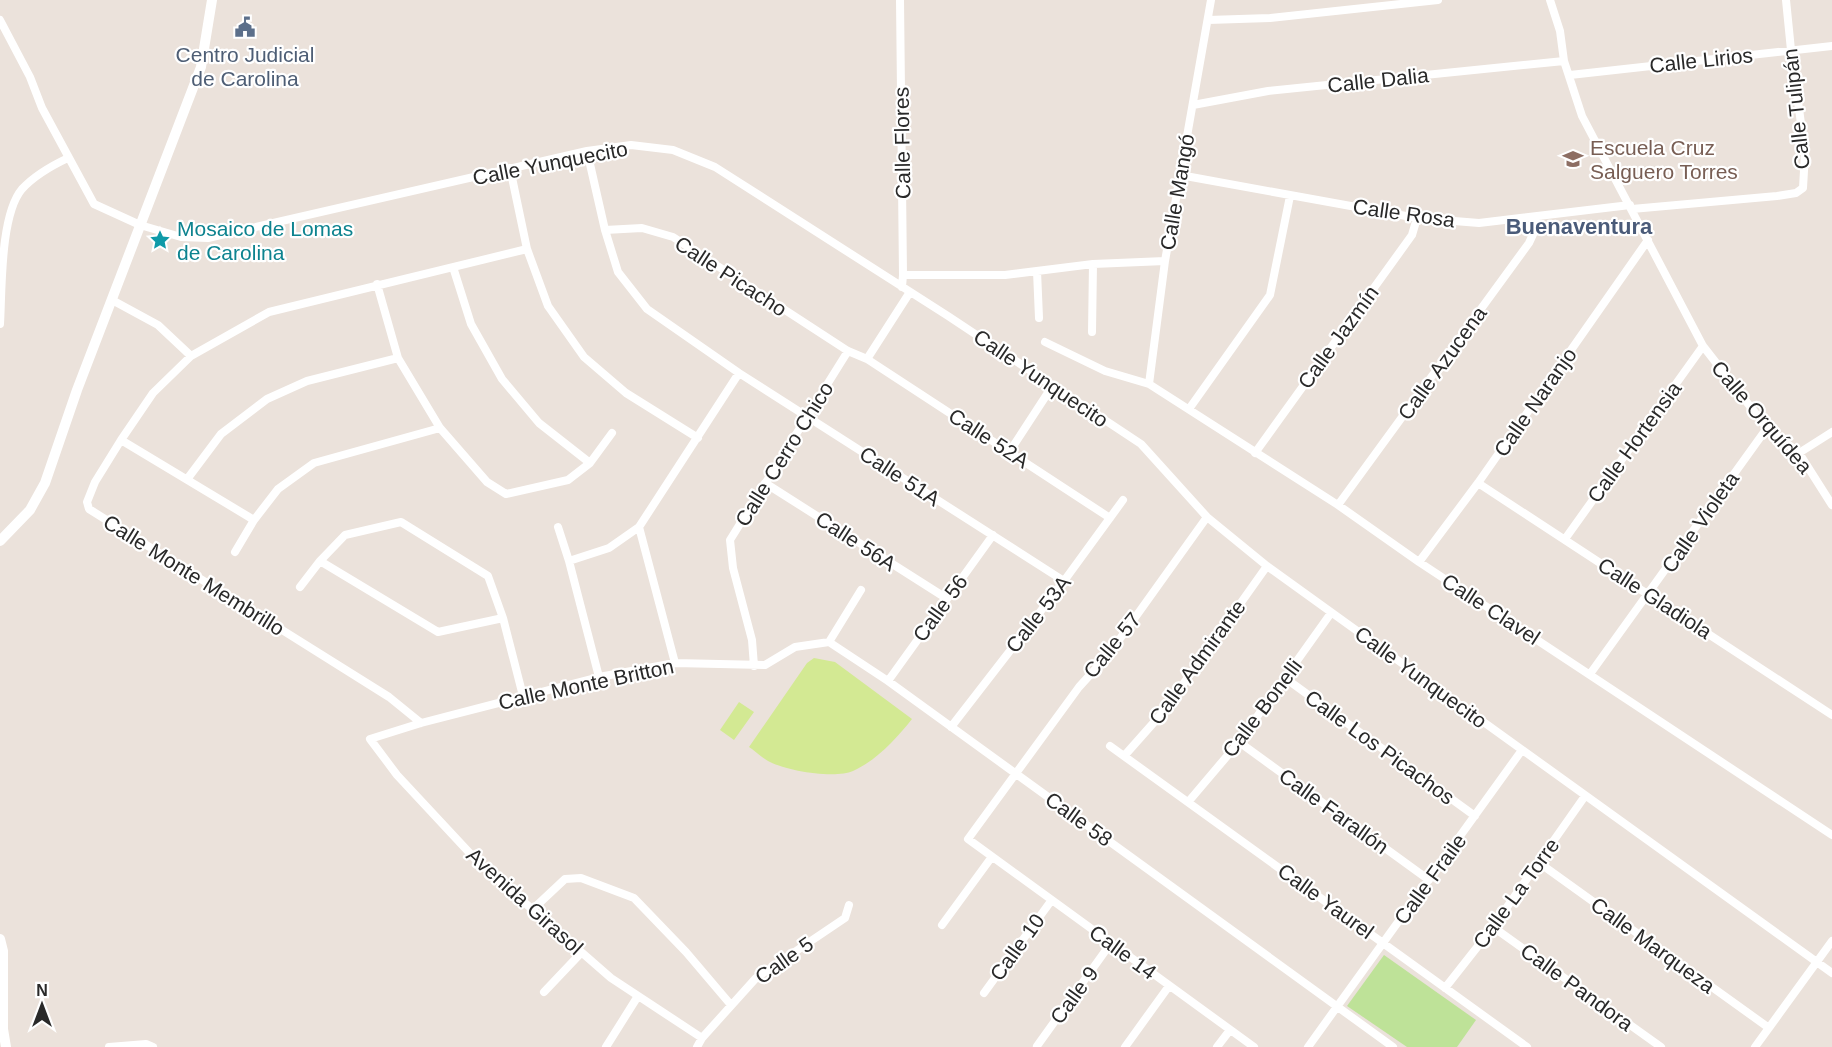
<svg xmlns="http://www.w3.org/2000/svg" width="1832" height="1047" viewBox="0 0 1832 1047" font-family="Arial,sans-serif">
	<rect width="100%" height="100%" fill="#ebe2db"/>
	<path fill="#bee298" d="M1384,955L1476,1020L1457,1047H1407L1347,1006Z"/>
	<path fill="#d3e993" d="M814,658L835,662L912,719C896,739 877,760 853,771C835,779 786,771 768,761C761,757 755,751 749,747L807,663Z
		M739,702L754,712L734,740L720,730Z"/>
	<g fill="none" stroke-linecap="round" stroke-linejoin="round">
		<path stroke="#fff" stroke-width="8" d="M900,0L903,275L902,287
			M1550,0L1560,31L1564,61L1582,116L1703,346L1767,428L1799,453L1832,505
			M0,20L30,77L42,108L94,204L140,225L181,237L208,238L587,151L631,145L673,150L715,167L948,316L1141,444L1207,517L1267,566L1832,973
			M1208,20L1270,18L1438,0
			M1570,75L1832,46
			M1193,105L1268,91L1564,61
			M587,151L605,230L618,272L647,309L739,373L1064,581
			M510,168L527,249L548,306L584,357L626,393L698,438
			M1180,175L1417,218L1479,223L1630,205
			M1632,209L1777,196L1796,193L1803,188L1805,153L1791,50L1786,0
			M605,230L642,228L673,237L848,351L867,359L1110,518
			M453,267L471,324L502,379L539,423L590,463
			M1037,271L1039,318
			M903,275H1005L1093,264L1165,261
			M377,284L398,358L440,428L487,482L506,494L568,480L590,463L612,433
			M112,300L158,325L191,356
			M0,324C2,290 0,215 22,189C35,175 51,166 68,158
			M1092,332L1093,264
			M1045,342L1105,371L1149,384L1338,505L1419,562L1832,835
			M867,359L910,292
			M1149,384L1165,261L1211,0
			M1189,409L1270,295L1290,196
			M121,440L254,520
			M1010,451L1053,385
			M1255,453L1412,235L1417,218
			M1799,453L1832,432
			M188,478L221,434L267,399L307,381L398,358
			M765,483L946,598
			M1478,483L1832,715
			M1338,505L1529,243L1541,217
			M1207,517L1109,654L1079,687L968,839L1254,1047
			M558,527L569,561L599,677
			M639,527L675,663
			M1565,539L1703,346
			M235,552L254,520L278,489L314,463L440,428
			M320,561L438,632L503,618
			M569,561L609,548L639,527L739,373
			M1419,562L1478,483L1648,240
			M300,587L320,561L345,535L401,522L488,576L503,618L523,696
			M829,642L861,590
			M754,666L752,640L733,568L730,540L848,351
			M1590,674L1767,428
			M1285,678L1475,816
			M888,681L993,535
			M421,723L389,697L89,509L87,502L95,482L121,440L153,393L191,356L269,312L527,249
			M951,727L1064,581L1123,500
			M1239,742L1429,880
			M1110,746L1527,1047
			M1125,755L1164,711L1267,566
			M1189,801L1239,742L1331,613
			M1538,862L1769,1028
			M533,909L565,879L581,878L634,898L686,952L731,1005
			M942,925L991,858
			M1493,927L1661,1047
			M1445,988L1493,927L1585,796
			M544,992L581,953
			M984,993L1051,901
			M702,1038L611,978L478,862L397,775L370,739L421,723L599,677L675,663L765,665L795,647L829,642L888,681L1393,1047
			M1037,1046L1111,943
			M109,1047L146,1044L153,1047
			M606,1047L638,996
			M697,1047L702,1038L756,978L845,918L849,905
			M1125,1047L1169,986
			M1217,1047L1230,1030
			M1308,1047L1522,750
			M1755,1047L1832,941"/>
		<path stroke="#fff" stroke-width="10" d="M0,541L30,510L45,483L77,390L201,67L212,0
			M0,939L3,951V1029L6,1047"/>
	</g>
	<defs>
		<g id="civic-bare" transform="scale(1.62)"><path d="M-.6-6.5H3V-4.5H.6V-3L4-1V1h2V6H-6V1h2V-1L-.6-3ZM-1.2 2.5V6h2.4V2.5Z" fill="#5c6f8a" stroke="#fff" stroke-width="2.5" paint-order="stroke"/></g>
		<g id="school-bare" transform="scale(1.62)"><path d="M0-5L7-2L0 1L-7-2ZM-4 1L0 2.5L4 1V4Q0 6-4 4Z" fill="#8d6e63" stroke="#fff" stroke-width="2.5" paint-order="stroke"/></g>
		<g id="sight-bare" transform="scale(1.62)"><path d="M0-6L1.8-2.2L6-1.7L2.9 1.2L3.7 5.4L0 3.3L-3.7 5.4L-2.9 1.2L-6-1.7L-1.8-2.2Z" fill="#0f9aa8" stroke="#fff" stroke-width="2.5" paint-order="stroke"/></g>
	</defs>
	<g fill-rule="evenodd">
		<use href="#civic-bare" x="245" y="27"/>
		<use href="#school-bare" x="1573" y="159"/>
		<use href="#sight-bare" x="160" y="240"/>
	</g>
	<g text-anchor="middle" dominant-baseline="central" stroke-width="4.5" stroke-linejoin="round" paint-order="stroke">
		<g font-size="21" fill="#4e5e75" stroke="#fff">
			<text x="245" y="54">Centro Judicial<tspan x="245" dy="24">de Carolina</tspan></text>
		</g>
		<g font-size="21" fill="#292929" stroke="#fff">
			<text transform="translate(1701 60) rotate(-6)">Calle Lirios</text>
			<text transform="translate(1378 80) rotate(-6)">Calle Dalia</text>
			<text transform="translate(1796 109) rotate(-96)">Calle Tulipán</text>
			<text transform="translate(902 143) rotate(-91)">Calle Flores</text>
			<text transform="translate(550 163) rotate(-11)">Calle Yunquecito</text>
			<text transform="translate(1177 192) rotate(-80)">Calle Mangó</text>
			<text transform="translate(1404 213) rotate(8)">Calle Rosa</text>
			<text transform="translate(731 276) rotate(33)">Calle Picacho</text>
			<text transform="translate(1338 337) rotate(-54)">Calle Jazmín</text>
			<text transform="translate(1442 363) rotate(-54)">Calle Azucena</text>
			<text transform="translate(1041 378) rotate(34)">Calle Yunquecito</text>
			<text transform="translate(1535 402) rotate(-55)">Calle Naranjo</text>
			<text transform="translate(1762 417) rotate(49)">Calle Orquídea</text>
			<text transform="translate(989 438) rotate(33)">Calle 52A</text>
			<text transform="translate(1634 442) rotate(-54)">Calle Hortensia</text>
			<text transform="translate(784 454) rotate(-58)">Calle Cerro Chico</text>
			<text transform="translate(900 476) rotate(33)">Calle 51A</text>
			<text transform="translate(1700 522) rotate(-55)">Calle Violeta</text>
			<text transform="translate(856 541) rotate(33)">Calle 56A</text>
			<text transform="translate(194 575) rotate(32)">Calle Monte Membrillo</text>
			<text transform="translate(1655 598) rotate(33)">Calle Gladiola</text>
			<text transform="translate(940 608) rotate(-54)">Calle 56</text>
			<text transform="translate(1491 609) rotate(33)">Calle Clavel</text>
			<text transform="translate(1038 614) rotate(-52)">Calle 53A</text>
			<text transform="translate(1112 645) rotate(-51)">Calle 57</text>
			<text transform="translate(1197 662) rotate(-54)">Calle Admirante</text>
			<text transform="translate(1421 677) rotate(36)">Calle Yunquecito</text>
			<text transform="translate(586 684) rotate(-12)">Calle Monte Britton</text>
			<text transform="translate(1262 708) rotate(-53)">Calle Bonelli</text>
			<text transform="translate(1380 747) rotate(36)">Calle Los Picachos</text>
			<text transform="translate(1334 811) rotate(36)">Calle Farallón</text>
			<text transform="translate(1079 819) rotate(36)">Calle 58</text>
			<text transform="translate(1430 879) rotate(-54)">Calle Fraile</text>
			<text transform="translate(1516 893) rotate(-54)">Calle La Torre</text>
			<text transform="translate(525 901) rotate(42)">Avenida Girasol</text>
			<text transform="translate(1326 901) rotate(36)">Calle Yaurel</text>
			<text transform="translate(1653 945) rotate(36)">Calle Marqueza</text>
			<text transform="translate(1017 947) rotate(-54)">Calle 10</text>
			<text transform="translate(1123 952) rotate(36)">Calle 14</text>
			<text transform="translate(784 960) rotate(-35)">Calle 5</text>
			<text transform="translate(1577 987) rotate(36)">Calle Pandora</text>
			<text transform="translate(1074 995) rotate(-54)">Calle 9</text>
		</g>
		<g font-size="21" fill="#785e54" stroke="#fff" text-anchor="start">
			<text x="1590" y="147">Escuela Cruz<tspan x="1590" dy="24">Salguero Torres</tspan></text>
		</g>
		<g font-size="21" fill="#0d838f" stroke="#fff" text-anchor="start">
			<text x="177" y="228">Mosaico de Lomas<tspan x="177" dy="24">de Carolina</tspan></text>
		</g>
		<g font-size="22" font-weight="bold" fill="#4a5b79" stroke="#fff">
			<text x="1579" y="226">Buenaventura</text>
		</g>
	</g>
	<g transform="translate(42 1005)" stroke="#ffffff" stroke-width="4.5" paint-order="stroke">
	<path d="M0-4.5L10 22L0 15L-10 22Z" fill="#292929"/>
	<text y="-9" font-size="16" font-weight="bold" text-anchor="middle" fill="#292929">N</text>
	</g>
</svg>
